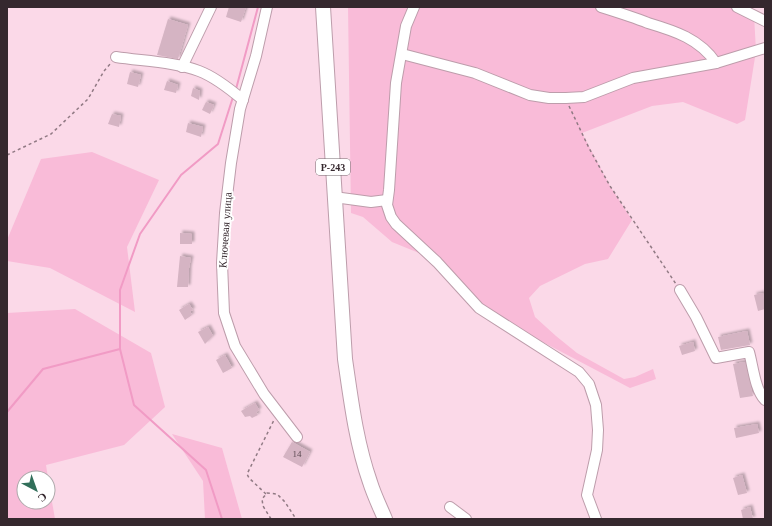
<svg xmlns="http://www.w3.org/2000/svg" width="772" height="526" font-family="'Times New Roman',serif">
  <defs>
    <filter id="shadow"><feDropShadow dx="2.5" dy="-2.5" stdDeviation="1" flood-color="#0004"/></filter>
  </defs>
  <rect width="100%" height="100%" fill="#fbd9e8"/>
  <!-- green -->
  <g fill="#f9bbd8">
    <path d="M348,7H737L754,15L756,51L745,120L737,124L683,102L652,106L582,133L610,186L632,220L608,259L585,264L540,286L529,298L535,317L556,336L577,353L624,379L635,377L653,369L656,379L630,388L537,339L493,313L419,253L392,242L363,217L351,213Z"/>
    <path d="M92,152L159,180L127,247L135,312L50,268L7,261V240L41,159Z"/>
    <path d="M75,309L151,353L165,407L124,445L46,465L48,478H24V502H48V479L55,519H7V313Z"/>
    <path d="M172,434L222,448L242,519H205L203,481Z"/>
  </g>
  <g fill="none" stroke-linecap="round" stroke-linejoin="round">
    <!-- stream -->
    <g stroke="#f19bc5" stroke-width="2">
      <path d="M236,89L258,7"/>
      <path d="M7,412L43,369L120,349"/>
      <path d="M222,519L206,470L134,405L120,349V290L140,234L181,175L218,144L233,97"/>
    </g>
  </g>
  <!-- building -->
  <g fill="#d5b4c3" filter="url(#shadow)">
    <path d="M229,7H246L241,22L226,17Z"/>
    <path d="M168,19L188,25L178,59L157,55Z"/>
    <path d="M130,72L141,75L138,87L127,84Z"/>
    <path d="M167,81L178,85L176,93L164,90Z"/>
    <path d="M193,88L200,91L199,100L191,96Z"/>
    <path d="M206,102L214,105L210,114L202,110Z"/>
    <path d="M112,114L121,116L119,127L108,124Z"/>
    <path d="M188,123L203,127L201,137L186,132Z"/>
    <path d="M180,233L192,234V244H180Z"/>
    <path d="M180,256L191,258L189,268L188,287H177Z"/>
    <path d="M763,293L765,309L758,311L754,295Z"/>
    <path d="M189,304L193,310L190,311L192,315L185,320L179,310Z"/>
    <path d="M208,327L213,336L205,344L198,332Z"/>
    <path d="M747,331L750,345L721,350L718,337Z"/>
    <path d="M693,342L695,351L682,355L679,346Z"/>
    <path d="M225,355L232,368L223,373L216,360Z"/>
    <path d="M745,362L753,396L740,398L733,364Z"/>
    <path d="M255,403L259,410L256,412L258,415L252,418L250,416L245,417L241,411Z"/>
    <path d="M757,424L759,433L736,438L734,428Z"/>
    <path d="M292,442L310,452L302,467L283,457Z"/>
    <path d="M742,475L747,493L738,495L733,478Z"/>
    <path d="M750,507L753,519H743L741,510Z"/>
  </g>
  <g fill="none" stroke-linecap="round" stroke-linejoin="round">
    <defs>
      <g id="minor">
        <path d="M267,7L256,56L240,109L231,163L225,213L222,263L224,313L235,346L264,394L297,437"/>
        <path d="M414,7L406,26L396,83L389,190L387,205L391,217L396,224L437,262L479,308L579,372L589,384L596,405L598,430L597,450L587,495L596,519"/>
        <path d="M601,7C617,12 633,17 648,23C675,31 700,39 716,63"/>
        <path d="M737,7L765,21"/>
        <path d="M402,54L475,73L530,95L549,98H566L584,97L633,78L716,63L765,48"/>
        <path d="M116,57C142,61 176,62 199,71C215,77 230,89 243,100"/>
        <path d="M182,67L211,7"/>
        <path d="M334,197L371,202L387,200"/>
        <path d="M680,290L696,317L716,358L749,352C753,366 755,390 765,400"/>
        <path d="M450,507L466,519"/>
      </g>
      <path id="highway" d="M323,7L345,359C351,400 356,442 370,482C374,495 380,507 385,519"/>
    </defs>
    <!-- minor casing -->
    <use href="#minor" stroke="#bd9dab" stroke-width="12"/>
    <!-- highway casing -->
    <use href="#highway" stroke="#bd9dab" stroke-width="16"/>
    <!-- path -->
    <g stroke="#917a84" stroke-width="1.5" stroke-dasharray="3 3" stroke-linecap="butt">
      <path d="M569,106L589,148L610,186L676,284"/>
      <path d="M7,155L51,134L88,99L104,71L110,64"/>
      <path d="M266,494L249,478L247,474L274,420"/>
      <path d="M271,519L263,506L262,499L267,493L277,494L285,502L296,519"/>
    </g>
    <!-- minor -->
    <use href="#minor" stroke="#fff" stroke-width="10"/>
    <!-- highway -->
    <use href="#highway" stroke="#fff" stroke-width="14"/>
  </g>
  <g text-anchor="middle" stroke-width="4" stroke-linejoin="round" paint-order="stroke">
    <!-- number labels -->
    <g font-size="9" fill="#5d4b53">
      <text x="297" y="457">14</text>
    </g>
    <!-- shield labels -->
    <rect fill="#fff" stroke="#72686d" stroke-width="1" x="316" y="159" width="34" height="16" rx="3"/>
    <g font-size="10" font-weight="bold" fill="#35282e">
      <text x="333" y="171">Р-243</text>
    </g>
    <!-- street labels -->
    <g font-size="11" fill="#35282e" stroke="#fff">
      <text transform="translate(225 230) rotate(-86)" y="4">Ключевая улица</text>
    </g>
  </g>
  <!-- border -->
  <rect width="772" height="526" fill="none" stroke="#35282e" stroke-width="16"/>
  <!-- north arrow -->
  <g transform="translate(36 490) rotate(139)"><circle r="19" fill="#ffffff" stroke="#aea9ab"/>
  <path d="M0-3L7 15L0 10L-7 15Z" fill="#316f5a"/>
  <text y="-6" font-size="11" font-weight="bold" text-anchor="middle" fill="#35282e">С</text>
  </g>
</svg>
